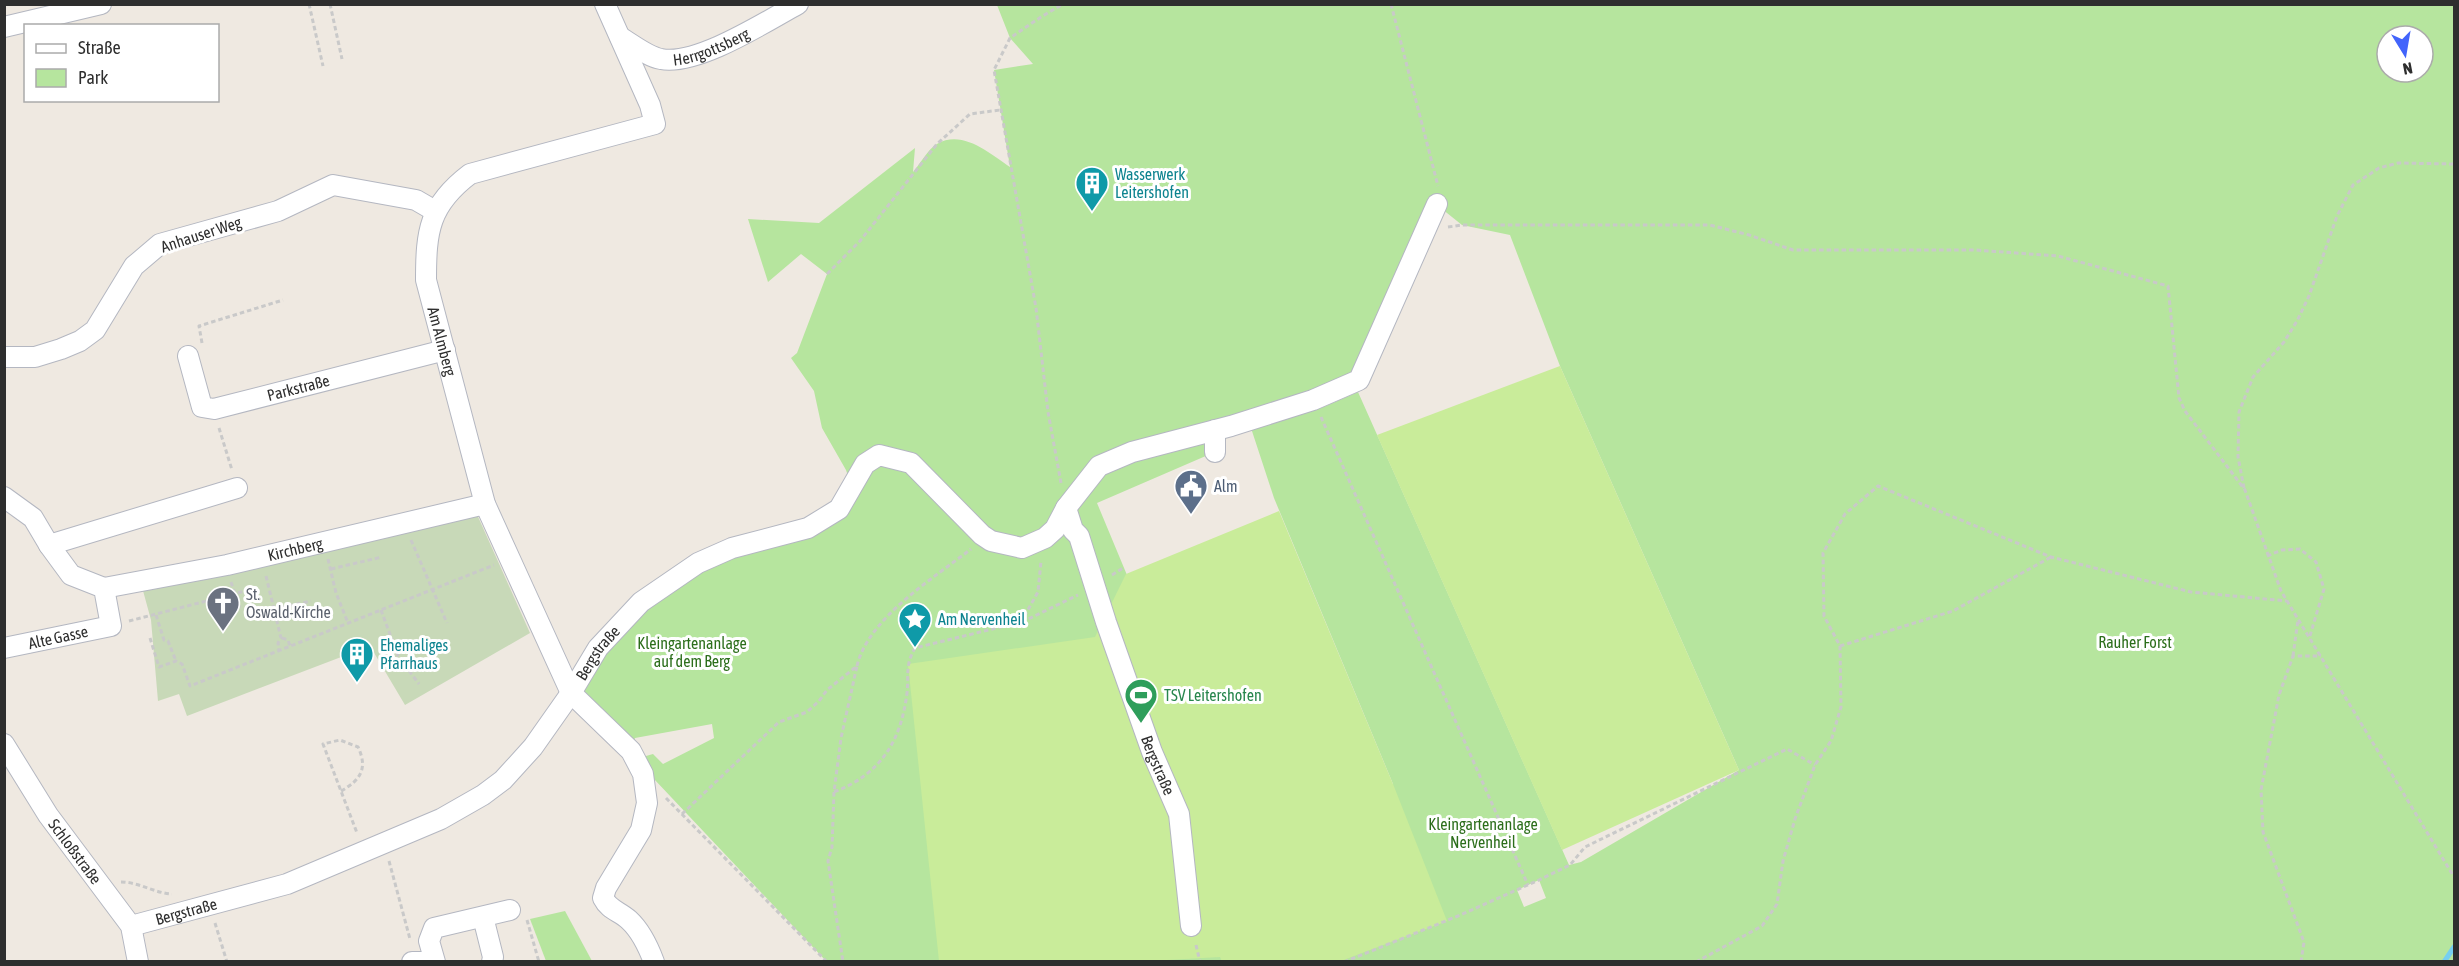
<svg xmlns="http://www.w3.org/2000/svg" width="2459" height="966" font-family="'Asap Condensed',sans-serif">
  <rect width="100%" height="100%" fill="#efe9e1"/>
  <!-- green -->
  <g fill="#b6e59e" fill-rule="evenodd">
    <path d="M997,5H2454V961H826L654,779L639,758L653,754L663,764L714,738L712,724L635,738L631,751L571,693L598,648L698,563L808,528L852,487L846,470L822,428L814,391L791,358L797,353L827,274L801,254L768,282L748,219L819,223L915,148L913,172C920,164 928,149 937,144C963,129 990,154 1010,167L994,70L1033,64L1010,38ZM2387,36H2423V72H2387ZM1437,205L1462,225L1510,235L1560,366L1739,770L1581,862L1569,865L1358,392L1321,408L1250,425L1274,498L1393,784L1241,849L1097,503L1215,452V430L1359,380ZM1539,880L1546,898L1524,907L1517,890Z"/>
    <path d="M565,911L592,961H546L530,919Z"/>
  </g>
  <!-- cemetery -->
  <path fill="#c8d9b8" d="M475,510L530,633L405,705L370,646L187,716L179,694L158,701L151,620L142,587Z"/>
  <!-- pitch -->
  <g fill="#c9ec9a">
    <path d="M1560,366L1739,770L1562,850L1377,435Z"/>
    <path d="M1279,511L1393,784L1447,921L1341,961L1222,962L1220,957L1132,962L939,961L908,664L1095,637L1126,574Z"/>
  </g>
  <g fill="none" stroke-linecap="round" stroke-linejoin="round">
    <!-- stream -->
    <path stroke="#75cff0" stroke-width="5" d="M2444,962L2454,947"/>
    <defs>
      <g id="minor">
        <path id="s1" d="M605,4L650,105L655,124L470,174C429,205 426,231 426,280L485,504L510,559L571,693L631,751L643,774L647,803L641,830L606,888L603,898C609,910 619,911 629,920C641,931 648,946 654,962"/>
        <path d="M4,27L101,4"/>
        <path id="s2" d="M620,37C632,44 648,57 661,59C697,66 765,22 798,4"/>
        <path id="s3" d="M188,356L202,407L214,409L445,350"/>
        <path d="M4,357H35L61,349L80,341L95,330L134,266L160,244L278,211L333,185L416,200L435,211"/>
        <path d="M1215,430V452"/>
        <path d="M4,497L33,518L49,545L71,575L104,588L111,626L4,648"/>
        <path id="s4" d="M1066,508L1073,530L1079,536L1106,622L1152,752L1179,814L1191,926"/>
        <path d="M49,545L237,488"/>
        <path id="s5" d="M104,588L227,565L485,504"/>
        <path id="s6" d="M4,744L48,815L131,926L138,962"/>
        <path d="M483,917L493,957L492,962"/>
        <path id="s7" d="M131,926L287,884L441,819L483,795L503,780L533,747L571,693L598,648L641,602L698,563L732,548L808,528L839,509L865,464L879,455L911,463L982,535L991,541L1022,548L1045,538L1055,529L1066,508L1099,466L1132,452L1231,426L1313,400L1359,380L1437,204"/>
        <path d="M412,962H427"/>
        <path d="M435,962L429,941L434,928L510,910"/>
      </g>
    </defs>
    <!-- minor casing -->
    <use href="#minor" stroke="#b4b7c1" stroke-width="22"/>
    <!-- path -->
    <g stroke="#c9c9c9" stroke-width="3" stroke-dasharray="4.5 3" stroke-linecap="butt">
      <path d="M309,4L323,66"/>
      <path d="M330,4L342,59"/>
      <path d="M1391,4L1438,186"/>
      <path d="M1448,227L1462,225H1710L1749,235L1793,250H1975L2058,256L2168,286L2179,398L2185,411L2245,490L2281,591L2454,877"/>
      <path d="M827,274L860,241L937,144L970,114L1000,110"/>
      <path d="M202,343L199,326L283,300"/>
      <path d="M1321,417L1528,885"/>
      <path d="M219,428L232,470"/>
      <path d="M1061,483L1048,412L1036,308L994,70L1010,38L1041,17L1063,4"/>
      <path d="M2244,488L2238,457L2239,412L2253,377L2284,342L2297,321L2309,296L2337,216L2353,185L2379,168L2398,163L2454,164"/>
      <path d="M411,540L447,623"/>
      <path d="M2267,556L2282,550L2300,549L2316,562L2324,589L2309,639"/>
      <path d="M328,559L336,593L348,623"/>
      <path d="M331,569L382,557"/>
      <path d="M1112,575L1123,568"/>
      <path d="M266,576L281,638L278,643L279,650"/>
      <path d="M231,582L240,609"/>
      <path d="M274,609L311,601"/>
      <path d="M381,610L398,656L419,684"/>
      <path d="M156,615L164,640L168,641L176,661"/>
      <path d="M129,621L249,590"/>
      <path d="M1022,622L1078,595"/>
      <path d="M150,638L159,667L176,661L182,664L190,686L494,565"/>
      <path d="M282,638L288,640L290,646"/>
      <path d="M1840,646L1953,611L2051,557"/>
      <path d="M2293,656L2298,620"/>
      <path d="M857,666C868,618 934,578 971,549"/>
      <path d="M341,791C361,780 368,768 358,747L340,740L323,744L357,833"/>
      <path d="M834,792L832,847L828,861L843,962"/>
      <path d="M666,798L827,962"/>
      <path d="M682,814L779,722L807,712L819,701L827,690L857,666L841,738L834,792C881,774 901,741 907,693C909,674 905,665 915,648L1021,622L1038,592L1041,561"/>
      <path d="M389,861L410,939"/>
      <path d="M121,882C139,882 154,893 172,894"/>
      <path d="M527,920L539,962"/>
      <path d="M215,923L227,962"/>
      <path d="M1196,945L1200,962"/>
      <path d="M1344,962L1458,916L1539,880L1570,865L1585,847L1787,749L1815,765"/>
      <path d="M1696,962L1762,926L1777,904L1783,861L1795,819L1815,765L1831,741L1841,707L1840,646L1824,616L1823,553L1845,514L1878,486L2051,557L2191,592L2287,601"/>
      <path d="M2301,962L2304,942L2263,832L2261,790L2279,695L2293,656H2321"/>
    </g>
    <!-- minor -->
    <use href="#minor" stroke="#fff" stroke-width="20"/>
  </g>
  <!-- icons -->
  <defs>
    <symbol id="building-pin" viewBox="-11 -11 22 30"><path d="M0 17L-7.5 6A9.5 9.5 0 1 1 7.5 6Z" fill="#0f9aa8" stroke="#fff"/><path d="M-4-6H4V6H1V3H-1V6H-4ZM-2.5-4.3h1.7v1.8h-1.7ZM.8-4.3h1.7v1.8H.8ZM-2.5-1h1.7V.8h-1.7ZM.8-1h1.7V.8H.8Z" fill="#fff"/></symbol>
    <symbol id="civic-pin" viewBox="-11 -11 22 30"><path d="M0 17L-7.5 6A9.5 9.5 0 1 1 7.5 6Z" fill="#5c6f8a" stroke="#fff"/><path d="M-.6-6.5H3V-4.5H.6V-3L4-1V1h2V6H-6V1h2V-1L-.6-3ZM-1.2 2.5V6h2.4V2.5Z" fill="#fff"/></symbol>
    <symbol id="church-pin" viewBox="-11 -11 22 30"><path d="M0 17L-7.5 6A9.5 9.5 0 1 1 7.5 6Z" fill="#6b7280" stroke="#fff"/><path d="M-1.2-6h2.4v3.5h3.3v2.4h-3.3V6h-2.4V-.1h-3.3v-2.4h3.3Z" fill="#fff"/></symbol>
    <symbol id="sight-pin" viewBox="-11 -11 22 30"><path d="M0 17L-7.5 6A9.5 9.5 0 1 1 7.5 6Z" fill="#0f9aa8" stroke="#fff"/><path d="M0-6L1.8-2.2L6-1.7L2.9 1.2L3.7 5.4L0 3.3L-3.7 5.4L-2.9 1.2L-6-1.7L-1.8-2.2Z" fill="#fff"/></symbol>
    <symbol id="stadium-pin" viewBox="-11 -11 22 30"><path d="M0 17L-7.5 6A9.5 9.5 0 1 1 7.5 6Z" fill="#2e9e5b" stroke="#fff"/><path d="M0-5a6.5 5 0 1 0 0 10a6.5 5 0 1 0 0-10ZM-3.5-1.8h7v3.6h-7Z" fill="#fff"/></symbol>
  </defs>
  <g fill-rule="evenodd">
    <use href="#building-pin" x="1073" y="164" width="38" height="52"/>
    <use href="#civic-pin" x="1172" y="467" width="38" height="52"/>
    <use href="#church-pin" x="204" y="584" width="38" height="52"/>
    <use href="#sight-pin" x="896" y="600" width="38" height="52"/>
    <use href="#building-pin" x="338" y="635" width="38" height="52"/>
    <use href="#stadium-pin" x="1122" y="676" width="38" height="52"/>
  </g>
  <g text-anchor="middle" stroke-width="6" stroke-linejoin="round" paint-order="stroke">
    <!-- street labels -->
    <g font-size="16" fill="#2e2e2e" stroke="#fff">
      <text dy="6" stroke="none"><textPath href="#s2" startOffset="99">Herrgottsberg</textPath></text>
      <text transform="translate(201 234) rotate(-18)" y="6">Anhauser Weg</text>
      <text dy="6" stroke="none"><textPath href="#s1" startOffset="506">Am Almberg</textPath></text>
      <text dy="6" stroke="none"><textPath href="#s3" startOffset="152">Parkstraße</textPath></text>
      <text dy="6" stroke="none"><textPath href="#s5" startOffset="195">Kirchberg</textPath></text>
      <text transform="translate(58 637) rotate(-12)" y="6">Alte Gasse</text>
      <text dy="6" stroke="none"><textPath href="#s7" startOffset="561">Bergstraße</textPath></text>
      <text dy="6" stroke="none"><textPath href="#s4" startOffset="274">Bergstraße</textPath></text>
      <text dy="6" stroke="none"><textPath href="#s6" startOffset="129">Schloßstraße</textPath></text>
      <text dy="6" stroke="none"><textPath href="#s7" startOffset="57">Bergstraße</textPath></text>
    </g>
    <!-- culture labels -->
    <g font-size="16" fill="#0d838f" stroke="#fff" text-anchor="start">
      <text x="1115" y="180">Wasserwerk<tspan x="1115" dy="18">Leitershofen</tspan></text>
      <text x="938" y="625">Am Nervenheil</text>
      <text x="380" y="651">Ehemaliges<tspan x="380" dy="18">Pfarrhaus</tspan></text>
    </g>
    <!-- service labels -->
    <g font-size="16" fill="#4e5e75" stroke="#fff" text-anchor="start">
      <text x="1214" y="492">Alm</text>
    </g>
    <!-- worship labels -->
    <g font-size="16" fill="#5b616d" stroke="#fff" text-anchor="start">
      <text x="246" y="600">St.<tspan x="246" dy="18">Oswald-Kirche</tspan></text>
    </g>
    <!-- park labels -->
    <g font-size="16" fill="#2c6e1b" stroke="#fff">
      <text x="2135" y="648">Rauher Forst</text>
      <text x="692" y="649">Kleingartenanlage<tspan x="692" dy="18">auf dem Berg</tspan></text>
      <text x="1483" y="830">Kleingartenanlage<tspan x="1483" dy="18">Nervenheil</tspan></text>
    </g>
    <!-- leisure labels -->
    <g font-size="16" fill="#27864d" stroke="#fff" text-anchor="start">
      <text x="1164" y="701">TSV Leitershofen</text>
    </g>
  </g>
  <!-- border -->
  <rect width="2459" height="966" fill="none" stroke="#2e2e2e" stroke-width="12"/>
  <!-- legend -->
  <rect x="24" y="24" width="195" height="78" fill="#ffffff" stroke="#ababab" stroke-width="1.5"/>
  <rect x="36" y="44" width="30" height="9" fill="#ffffff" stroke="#ababab" stroke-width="1.5"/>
  <text x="78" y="54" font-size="18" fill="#2e2e2e">Straße</text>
  <rect x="36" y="69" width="30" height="18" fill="#b6e59e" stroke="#ababab" stroke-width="1.5"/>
  <text x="78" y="84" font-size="18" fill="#2e2e2e">Park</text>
  <!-- north arrow -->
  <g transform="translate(2405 54) rotate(169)"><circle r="28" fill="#ffffff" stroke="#ababab" stroke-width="1.5"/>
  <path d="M0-4.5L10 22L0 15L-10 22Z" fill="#4264fb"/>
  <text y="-9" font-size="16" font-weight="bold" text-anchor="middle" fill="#2e2e2e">N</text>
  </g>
</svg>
